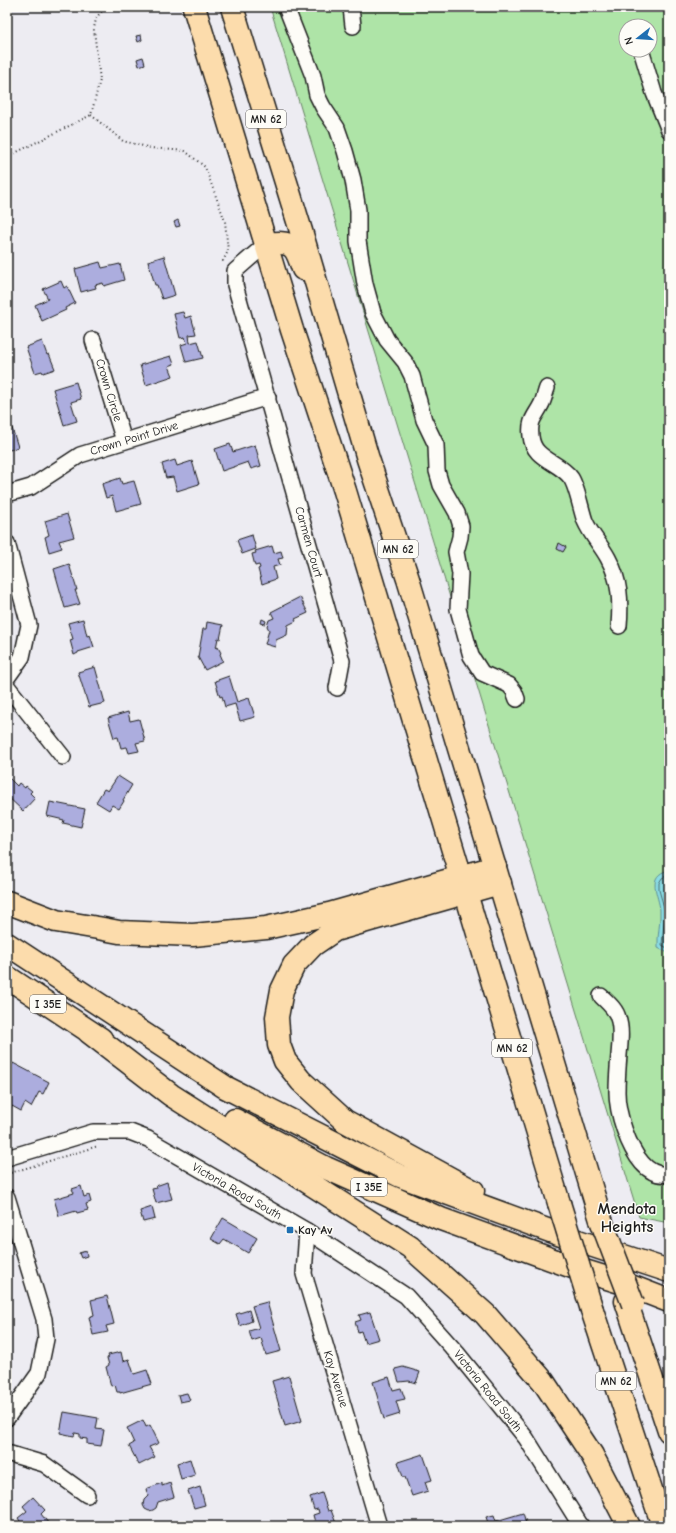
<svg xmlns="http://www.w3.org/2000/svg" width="676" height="1533" font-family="'Comic Neue',sans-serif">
  <rect width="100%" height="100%" fill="#edecf2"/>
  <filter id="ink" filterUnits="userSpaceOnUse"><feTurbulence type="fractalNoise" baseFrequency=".025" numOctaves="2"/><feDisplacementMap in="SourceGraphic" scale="8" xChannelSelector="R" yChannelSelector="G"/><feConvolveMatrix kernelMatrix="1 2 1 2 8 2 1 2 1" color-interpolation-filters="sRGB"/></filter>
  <g filter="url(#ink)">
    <!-- green -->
    <path fill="#aee4a7" stroke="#658062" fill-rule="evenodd" d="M270,7H669V1223L639,1217ZM626,26H650V50H626Z"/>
    <!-- water -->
    <path fill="#8bdce4" stroke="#5f8f94" d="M669,870V953H668L658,948C657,935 661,922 660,910C659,895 645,876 669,870Z"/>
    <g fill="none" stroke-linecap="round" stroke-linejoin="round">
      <!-- shore -->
      <path stroke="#48696c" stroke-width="1" d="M669,875L662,878L659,883V890L665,911L662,945L669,949"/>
    </g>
    <!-- building -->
    <g fill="#acadde" stroke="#1c1c1c">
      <path d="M141,35L142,40L138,42L136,36Z"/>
      <path d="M143,57L145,64L139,66L137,59Z"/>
      <path d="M178,220L180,226L176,227L174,222Z"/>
      <path d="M164,256L175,295L162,299L157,285H155L148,261Z"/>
      <path d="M100,262L102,268L120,264L124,280L104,286L103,283L95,285L96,288L81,292L75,269Z"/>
      <path d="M61,281L64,288L67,286L75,303L65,308L66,310L42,321L35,305L48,299L43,289Z"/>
      <path d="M183,312L185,318L191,316L196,334L189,335L190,343L198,341L203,358L186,362L181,345L187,343L185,337L180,338L174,314Z"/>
      <path d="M42,341L47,355L49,354L55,369L43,373L42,371L35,373L26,347Z"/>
      <path d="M171,356L174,364L169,366L173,376L146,385L140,365Z"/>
      <path d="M76,382L81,399L71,402L77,421L64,425L53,389Z"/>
      <path d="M12,428L18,447L7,451V430Z"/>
      <path d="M230,444L233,452L255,445L261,466L251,469L248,462L222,471L215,449Z"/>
      <path d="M175,460L177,466L192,461L199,484L177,491L173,477L166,478L162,464Z"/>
      <path d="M120,478L122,484L134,481L141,504L116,511L112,496L106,498L102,484Z"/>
      <path d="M67,514L74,537L59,541L62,548L49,552L45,537L49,535L45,521Z"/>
      <path d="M252,535L256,549L242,554L237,540Z"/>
      <path d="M559,543L566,547L563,552L557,549Z"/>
      <path d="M272,546L274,553L281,551L283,558L278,559L280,565L273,567L276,579L262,584L258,569L260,568L259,565L255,566L252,554L256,553L255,551Z"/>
      <path d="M69,564L77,590H75L80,604L65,608L54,569Z"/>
      <path d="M300,597L308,613L295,619L296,621L288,625L287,635L276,640L275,647L265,644L269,630L267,626L269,620L274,618L271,612Z"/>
      <path d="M83,619L87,636L90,635L94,647L78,652V653L74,655L70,640L73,639L68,623Z"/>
      <path d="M262,619L266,621L265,624L261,623Z"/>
      <path d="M207,622L223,625L220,639L218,638L216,648L218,647L221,653L220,654L223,661L205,670L198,657L203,629H206Z"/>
      <path d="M95,667L105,703L89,707L78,672Z"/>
      <path d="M229,676L237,702L249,698L255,717L240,721L235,704L225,707L222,696L220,697L215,681Z"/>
      <path d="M128,712L130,721L139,719L145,741L136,743L139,751L129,753L127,747L121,748L118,737L114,738L108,718Z"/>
      <path d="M7,776L17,786L19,783L25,788L26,786L32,791L30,793L35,798L23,811L7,796Z"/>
      <path d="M118,776L132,785L123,800L124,801L119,809L112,805L109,810L96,802L104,789L108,791Z"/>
      <path d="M50,802L85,809L81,827L63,823L64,820L47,816Z"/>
      <path d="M13,1063L49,1082L43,1094L39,1092L31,1107L25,1103L21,1111L12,1106L7,1116V1080L9,1076L7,1074Z"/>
      <path d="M167,1182L172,1199L156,1203L152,1189L157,1188L156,1186Z"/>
      <path d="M81,1186L84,1197L89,1195L91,1202L86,1204L88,1210L77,1213L76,1211L59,1216L54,1199L74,1193L72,1189Z"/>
      <path d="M152,1207L155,1219L143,1222L140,1211Z"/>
      <path d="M223,1218L257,1238L248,1253L224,1239L220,1244L211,1239Z"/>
      <path d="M86,1251L87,1256L81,1258L79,1253Z"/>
      <path d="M107,1296L114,1324L106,1326L108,1332L93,1335L89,1317L94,1315L91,1300Z"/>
      <path d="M267,1302L281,1351L266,1355L261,1338L252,1341L249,1331L259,1328L252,1306Z"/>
      <path d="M249,1310L252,1321L240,1326L236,1314Z"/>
      <path d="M370,1312L379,1339L365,1343L361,1331L358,1332L355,1322L361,1320L359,1315Z"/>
      <path d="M7,1325H9L7,1363Z"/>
      <path d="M121,1352L123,1361L129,1359L134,1374L147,1370L152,1384L120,1393V1392H117L115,1385L111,1386L106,1367L109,1365L107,1358L109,1357L108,1355Z"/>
      <path d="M403,1367L420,1372L416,1383L409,1381L399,1382L395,1369Z"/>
      <path d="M289,1376L302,1421L285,1426L272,1381Z"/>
      <path d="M389,1377L393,1390L401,1388L405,1399L396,1401L400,1414L384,1419L373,1382Z"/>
      <path d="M187,1393L190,1400L180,1402L178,1395Z"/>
      <path d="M64,1412L98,1418L96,1429L104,1430L101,1446L87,1444V1439L80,1438V1434L75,1433L74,1436L60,1433Z"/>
      <path d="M143,1420L146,1427L150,1425L159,1443L149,1447L155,1457L139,1465L129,1446L134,1443L127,1428Z"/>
      <path d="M423,1454L432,1480L425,1482L428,1491L412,1496L405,1477H403L398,1462Z"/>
      <path d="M190,1459L195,1475L181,1479L177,1463Z"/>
      <path d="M162,1483V1486L170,1483L174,1497L158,1502L156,1508L153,1510L149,1511L145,1509L143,1505L144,1500L148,1496L146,1489Z"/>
      <path d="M200,1487L205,1505L194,1508L188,1491Z"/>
      <path d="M322,1493L328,1511L331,1510L337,1526H316L313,1515L319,1513L318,1509L314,1510L310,1497Z"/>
      <path d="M33,1497L45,1510L41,1514L49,1524L47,1526H23L18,1518L27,1511L23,1506Z"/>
      <path d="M523,1513L527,1526H489L486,1517L494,1515L496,1521Z"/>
    </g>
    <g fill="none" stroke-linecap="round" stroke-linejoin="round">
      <defs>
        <g id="minor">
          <path d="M286,7L313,76L317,95L323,107L337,128L345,151L353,180L358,210V241L365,284L373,313L387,340L405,362L412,376L424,420L436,445L437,471L441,485L457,513L461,526L460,537L456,552L460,574L458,609L471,656L482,673L509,685L514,691L517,699"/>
          <path d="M351,7L353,26"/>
          <path d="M642,53L654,93L669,130"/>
          <path d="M266,244L235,271V285L342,661L337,688"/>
          <path d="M93,340L124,441"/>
          <path d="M547,388C545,393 544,400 541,405C535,417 529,420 531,436C533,460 559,461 571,478C577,487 581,510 585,521C591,535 601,545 608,558C620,580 621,601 619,626"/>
          <path d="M7,494L31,487L80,455L268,397"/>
          <path d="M7,543L29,625L22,657L7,678"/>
          <path d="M7,686L63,757"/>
          <path d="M601,996C607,1002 616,1009 618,1018C622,1029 620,1043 619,1055C618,1067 617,1079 617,1092C617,1113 628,1147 642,1163C649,1171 658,1176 669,1174"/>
          <path d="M7,1158L93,1132H130L148,1139L307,1231L406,1296L457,1353L526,1438L581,1526"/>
          <path d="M7,1197L44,1319L46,1339L39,1373L7,1418"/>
          <path d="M307,1231L304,1274L379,1526"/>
          <path d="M7,1453L44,1464L87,1495"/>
        </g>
        <g id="highway">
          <path d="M194,7L292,330L345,491L559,1203"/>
          <path d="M232,7L301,231L368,459L408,579L601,1220"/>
          <path d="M266,244C292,241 295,244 303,269"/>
          <path d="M7,902L56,921L98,928L119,932L193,935L266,928L329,914L495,867"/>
          <path d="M7,944L225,1087L400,1176L569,1238L669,1271"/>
          <path d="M7,977L101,1039"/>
          <path d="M89,1032L171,1095L410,1247L485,1314L543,1381L592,1455L629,1526"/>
          <path d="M235,1120L326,1168L441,1219L578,1269L620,1282L669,1301"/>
          <path d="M473,1191L345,1121L301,1081L285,1061L279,1045L277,1017L282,990L294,965L313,945L335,930L500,883"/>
          <path d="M626,1301L669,1431"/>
          <path d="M592,1310L663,1526"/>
        </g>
      </defs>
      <!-- minor casing -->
      <use href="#minor" stroke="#1c1c1c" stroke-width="18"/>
      <!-- highway casing -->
      <use href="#highway" stroke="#1c1c1c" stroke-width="25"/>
      <!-- path -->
      <g stroke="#1c1c1c" stroke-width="2" stroke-dasharray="1 3" stroke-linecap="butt">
        <path d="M91,115L123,141L151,148L185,151L205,167L225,221L228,251L223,261L225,263"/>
        <path d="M7,157L91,115L100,80L94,30C95,18 99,11 110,7"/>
        <path d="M7,1174L98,1146"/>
      </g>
      <!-- minor -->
      <use href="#minor" stroke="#fdfcf7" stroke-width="15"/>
      <!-- highway -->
      <use href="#highway" stroke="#fcdcac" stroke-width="22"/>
      <defs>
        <g id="highway-bridge">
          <path d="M559,1203L592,1310"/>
          <path d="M601,1220L633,1304"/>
        </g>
      </defs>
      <!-- highway-bridge casing -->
      <use href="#highway-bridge" stroke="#1c1c1c" stroke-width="25" stroke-linecap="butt"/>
      <!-- highway-bridge -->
      <use href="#highway-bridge" stroke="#fcdcac" stroke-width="22"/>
    </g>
  </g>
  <!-- markers -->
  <rect fill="#1f6fb2" stroke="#fdfcf7" stroke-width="1.5" x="286" y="1226" width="8" height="8" rx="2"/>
  <g text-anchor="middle" stroke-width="3" stroke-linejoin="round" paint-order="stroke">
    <!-- shield labels -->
    <g fill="#fdfcf7" stroke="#605f5e" stroke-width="1">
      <rect x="246" y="110" width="40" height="18" rx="3"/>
      <rect x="378" y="540" width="40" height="18" rx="3"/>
      <rect x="30" y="995" width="36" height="18" rx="3"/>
      <rect x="492" y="1039" width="40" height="18" rx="3"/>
      <rect x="351" y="1178" width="36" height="18" rx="3"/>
      <rect x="596" y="1372" width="40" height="18" rx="3"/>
    </g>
    <g font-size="11" font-weight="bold" fill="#1c1c1c">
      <text x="266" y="123">MN 62</text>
      <text x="398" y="553">MN 62</text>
      <text x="48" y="1008">I 35E</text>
      <text x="512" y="1052">MN 62</text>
      <text x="369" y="1191">I 35E</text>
      <text x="616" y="1385">MN 62</text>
    </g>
    <!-- street labels -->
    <g font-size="12" fill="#1c1c1c" stroke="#fdfcf7">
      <text transform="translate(109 390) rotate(73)" y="4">Crown Circle</text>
      <text transform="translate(134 438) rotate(-17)" y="4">Crown Point Drive</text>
      <text transform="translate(309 542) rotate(74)" y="4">Carmen Court</text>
      <text transform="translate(237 1191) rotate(30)" y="4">Victoria Road South</text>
      <text transform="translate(336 1379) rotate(73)" y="4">Kay Avenue</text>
      <text transform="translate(488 1391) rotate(51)" y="4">Victoria Road South</text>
    </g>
    <!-- poi labels -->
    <g font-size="12" font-weight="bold" fill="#1c1c1c" stroke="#fdfcf7" text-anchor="start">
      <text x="298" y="1234">Kay Av</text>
    </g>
    <!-- district labels -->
    <g font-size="16" font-weight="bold" fill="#1c1c1c" stroke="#fdfcf7">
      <text x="627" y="1214">Mendota<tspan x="627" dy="18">Heights</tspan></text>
    </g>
  </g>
  <!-- margin -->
  <rect width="676" height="1533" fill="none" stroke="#fdfcf7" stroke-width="24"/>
  <rect x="12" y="12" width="652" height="1509" fill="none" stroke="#1c1c1c" stroke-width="1.5" filter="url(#ink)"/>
  <!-- north arrow -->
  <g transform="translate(638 38) rotate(253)"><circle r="19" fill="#fdfcf7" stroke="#a3a29f"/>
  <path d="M0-3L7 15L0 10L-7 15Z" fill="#1f6fb2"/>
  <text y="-6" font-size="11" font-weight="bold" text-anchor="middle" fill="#1c1c1c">N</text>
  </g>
</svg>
